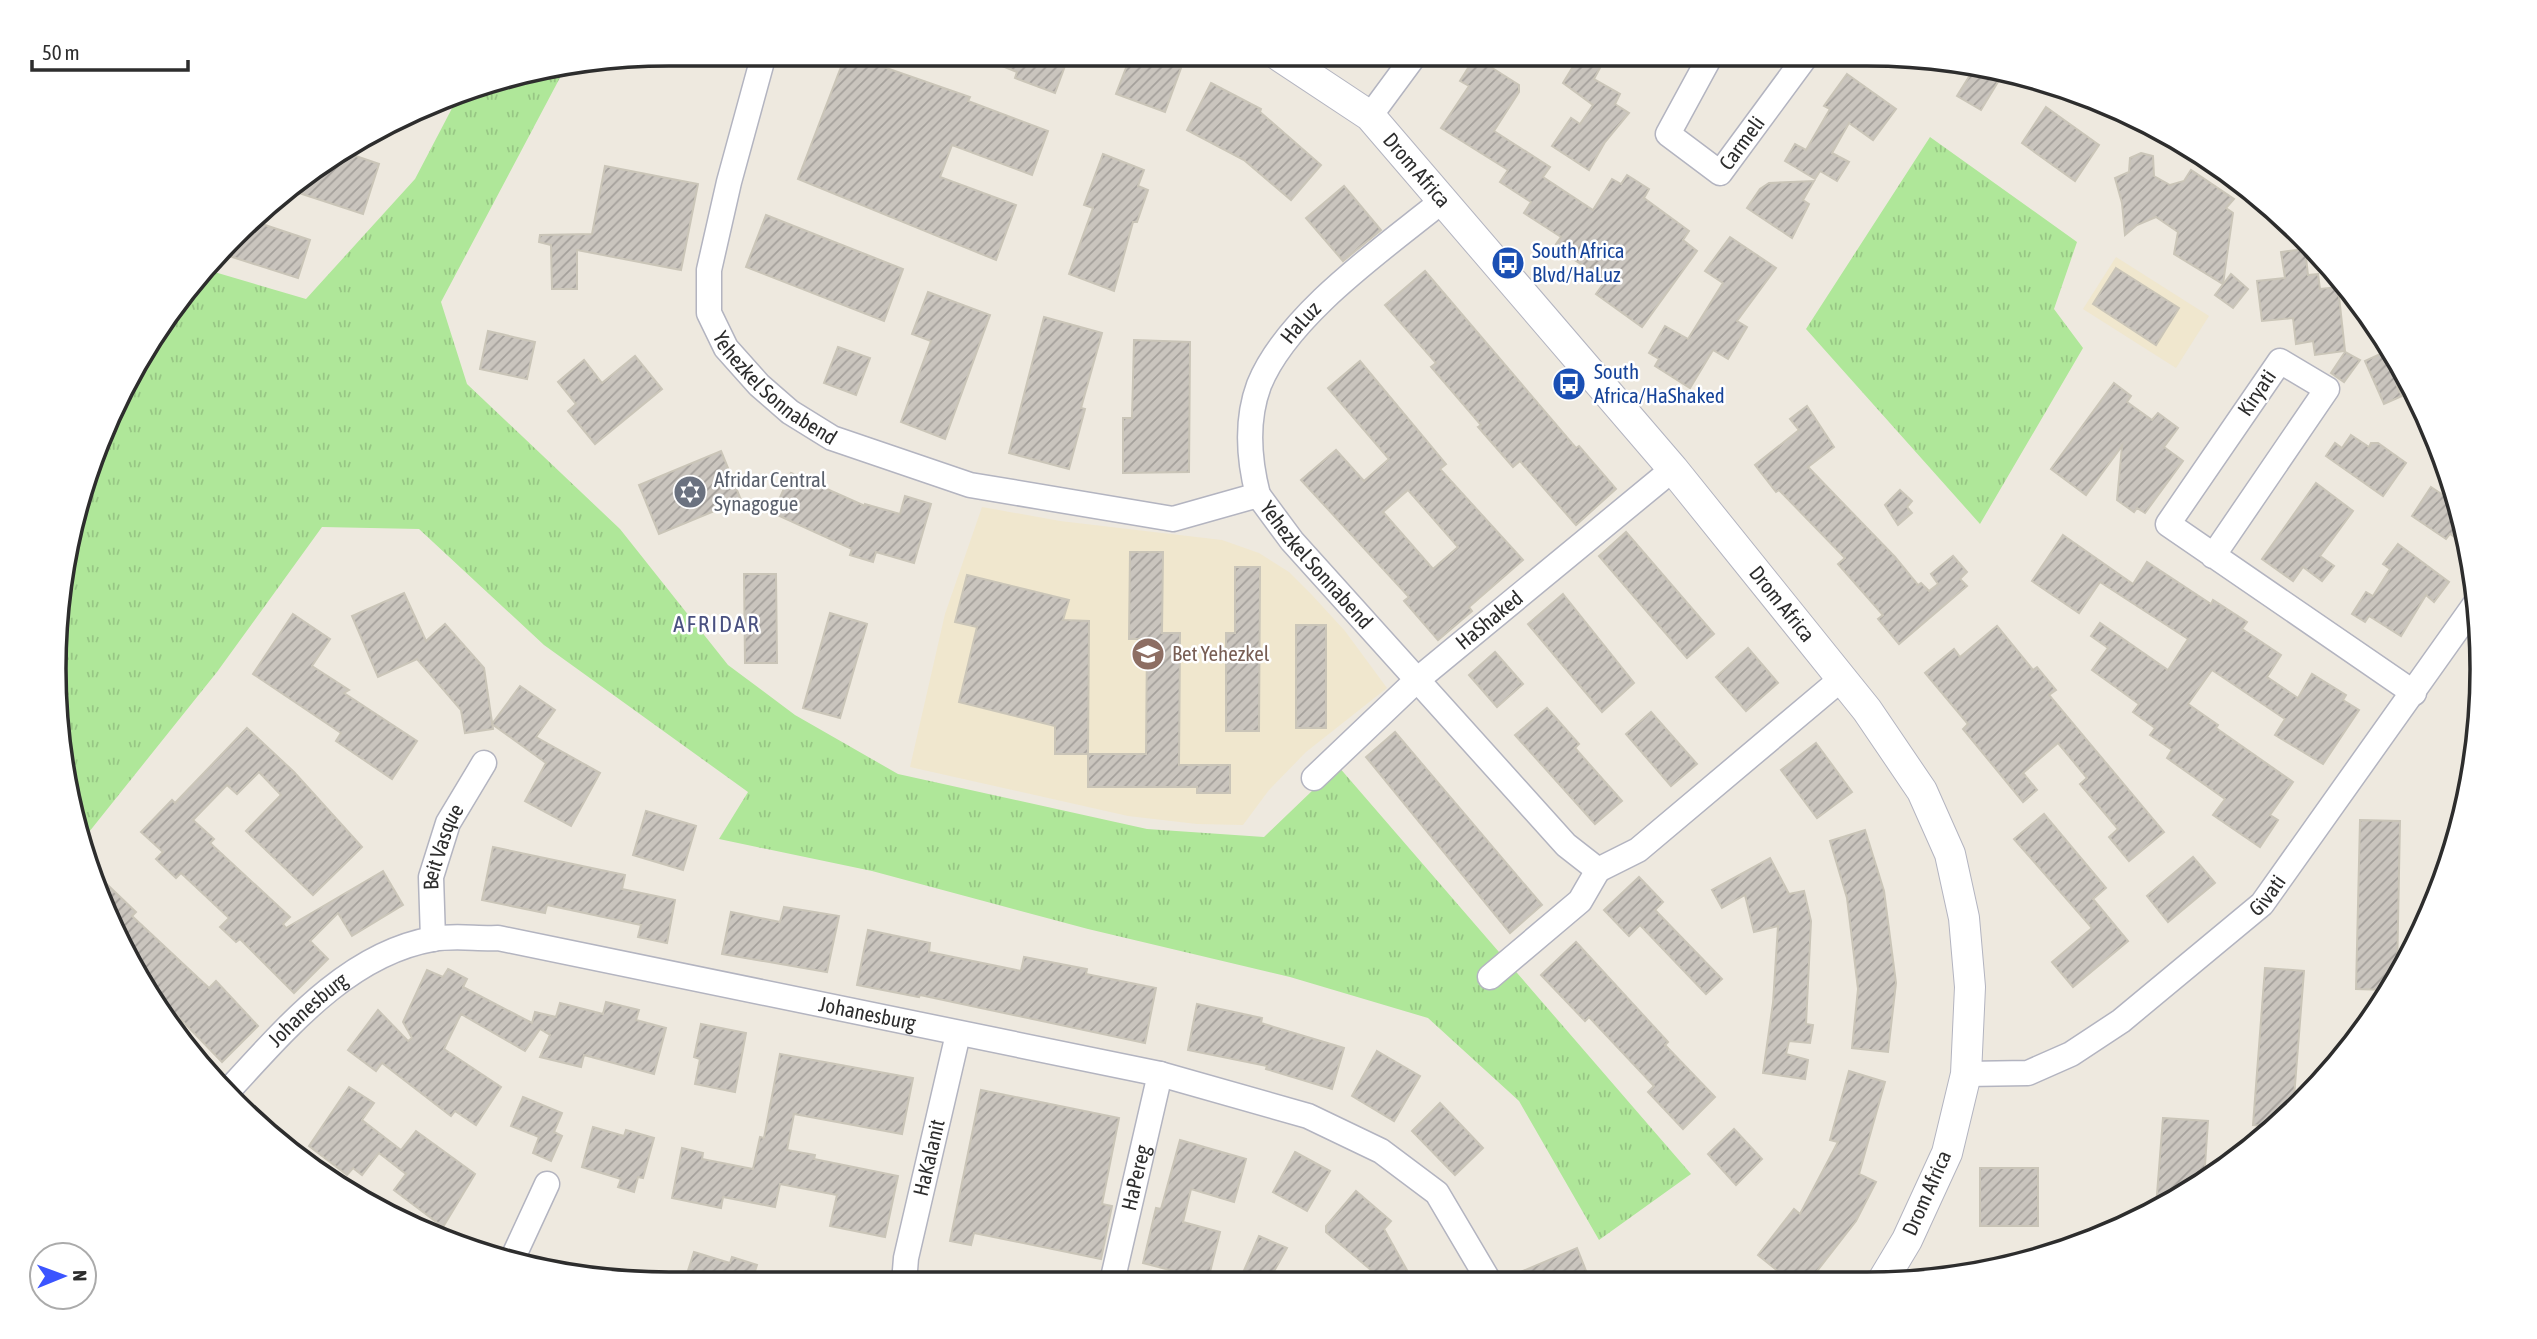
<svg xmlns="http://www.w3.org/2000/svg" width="2537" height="1339" font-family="'Asap Condensed',sans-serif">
  <defs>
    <pattern id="grass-tufts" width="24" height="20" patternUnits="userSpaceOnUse" patternTransform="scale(1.75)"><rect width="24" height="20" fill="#afe799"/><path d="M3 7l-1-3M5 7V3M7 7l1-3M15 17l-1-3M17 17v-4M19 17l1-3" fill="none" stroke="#97c684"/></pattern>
    <pattern id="building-hatch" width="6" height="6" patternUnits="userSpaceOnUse" patternTransform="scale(1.75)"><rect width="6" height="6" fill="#cac5be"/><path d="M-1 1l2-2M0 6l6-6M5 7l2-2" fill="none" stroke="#a4a09b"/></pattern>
  </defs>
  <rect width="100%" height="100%" fill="#eee9df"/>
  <!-- education -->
  <g fill="#f0e7ce">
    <path d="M2116,257L2209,316L2176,368L2083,309Z"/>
    <path d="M982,507L1060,521L1222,540L1259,553L1289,572L1312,595L1345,631L1387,688L1306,752L1269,790L1243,825L1197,824L1128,816L910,767L945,614Z"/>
  </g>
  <!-- grass -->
  <g fill="url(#grass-tufts)">
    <path d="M563,72L441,302L467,384L620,529L728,665L795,715L898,774L1147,829L1264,837L1338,766L1691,1174L1599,1240L1519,1101L1428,1018L1290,977L1088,929L872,871L719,839L748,792L544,645L419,529L322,527L217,672L85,837L56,710L75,511L158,328L211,271L306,299L415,179L460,93L471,87Z"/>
    <path d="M1930,137L2077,242L2054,309L2083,348L1980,524L1806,329Z"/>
  </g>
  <!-- building -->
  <g fill="url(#building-hatch)" stroke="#cac5b8" stroke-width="2" fill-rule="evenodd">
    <path d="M846,54L970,97L968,101L1048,131L1032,175L952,145L940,177L1016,205L996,260L798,179Z"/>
    <path d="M975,55H1069L1055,93L1015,78L1017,72Z"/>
    <path d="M1131,55H1145L1181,68L1165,112L1116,94Z"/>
    <path d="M1580,55H1589L1602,64L1594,79L1620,94L1615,104L1629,113L1605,142L1589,170L1552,146L1571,118L1580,124L1593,105L1563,83Z"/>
    <path d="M1475,57L1519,85V92L1494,131L1550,167L1543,177L1593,210L1612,179L1621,184L1627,175L1649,189L1644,198L1689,231L1683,240L1697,251L1642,327L1596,294L1606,280L1554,247L1561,237L1524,213L1531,202L1500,182L1508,170L1441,128L1469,86L1460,81Z"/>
    <path d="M1975,67L2004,72L1981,110L1957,96Z"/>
    <path d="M1847,74L1896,109L1873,140L1849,123L1832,153L1849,162L1837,181L1820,171L1815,179L1785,161L1795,144L1806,150L1830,109L1824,106Z"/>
    <path d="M1211,83L1261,109L1260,112L1321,165L1291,200L1244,160L1187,130Z"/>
    <path d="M2046,107L2099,145L2075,181L2022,143Z"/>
    <path d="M347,153L379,164L363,214L287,189L295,182Z"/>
    <path d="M2141,153L2153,156L2154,176L2170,185L2184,181L2191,170L2234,199L2226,208L2233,213L2223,284L2174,254L2178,232L2156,217L2137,225L2125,235L2122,203L2115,178L2129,172L2130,158Z"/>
    <path d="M1103,154L1144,170L1138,186L1148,190L1137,222H1133L1114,291L1069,274L1093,208L1084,205Z"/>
    <path d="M605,166L698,184L681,270L577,250V289H552L551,245L539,242L540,235L592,234Z"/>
    <path d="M1814,181L1803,200L1809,204L1792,238L1747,208L1760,189L1769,183Z"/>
    <path d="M1344,186L1381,230L1343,261L1306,218Z"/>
    <path d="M766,215L903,269L884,321L746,267Z"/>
    <path d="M256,222L310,240L298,278L226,255Z"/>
    <path d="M1730,237L1776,268L1737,321L1747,327L1728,359L1713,350L1690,388L1655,366L1659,359L1649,353L1665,326L1688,339L1723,283L1705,271Z"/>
    <path d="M2305,249L2308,275L2318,274L2320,289L2338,287L2345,351L2315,355L2313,341L2296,344L2293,318L2262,321L2257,281L2285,278L2281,252Z"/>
    <path d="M2116,268L2179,308L2156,345L2093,304Z"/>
    <path d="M1425,271L1576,448L1579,446L1616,489L1576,525L1520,461L1513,467L1478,427L1481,425L1431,367L1436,363L1385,305Z"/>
    <path d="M2231,274L2248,289L2233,308L2215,295Z"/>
    <path d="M928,292L990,315L945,439L901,422L931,341L912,334Z"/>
    <path d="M1044,317L1102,333L1081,408L1085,409L1069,469L1009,453Z"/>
    <path d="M488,331L535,342L527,379L480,369Z"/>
    <path d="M1134,340L1190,342L1189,472L1123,473V418H1132Z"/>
    <path d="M838,347L870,358L856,395L824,383Z"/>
    <path d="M2391,349L2409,381L2397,386L2402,396L2384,404L2365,361Z"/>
    <path d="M2345,352L2360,360L2344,382L2331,373Z"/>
    <path d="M635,356L662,389L595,444L568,411L576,404L558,382L584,360L602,383Z"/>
    <path d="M1360,361L1446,464L1440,469L1523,560L1469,607L1472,611L1438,640L1404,601L1409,597L1301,480L1336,450L1364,481L1389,459L1328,388ZM1408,490L1458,547L1433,569L1383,512Z"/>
    <path d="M2114,383L2131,396L2127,402L2152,420L2158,413L2178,428L2164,447L2183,461L2145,513L2137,508L2134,512L2117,500L2122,446L2086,495L2051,469Z"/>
    <path d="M1807,406L1834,447L1808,467L1895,557L1918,585L1921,583L1929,591L1938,584L1931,574L1953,556L1967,572L1960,579L1967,586L1899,644L1878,619L1883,615L1838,564L1845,558L1779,490L1776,492L1755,465L1799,430L1790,419Z"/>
    <path d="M2351,435L2369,447L2371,443H2378L2406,463L2383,496L2326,456L2335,443L2342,448Z"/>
    <path d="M721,451L741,500L659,534L639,485Z"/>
    <path d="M791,473L865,506V504L900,514L905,496L931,504L914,563L876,552L873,562L850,555L852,549L773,513Z"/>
    <path d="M2316,483L2353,511L2320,556L2334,566L2322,581L2303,567L2293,581L2262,559Z"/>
    <path d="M2431,487L2458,505L2467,545L2450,534L2446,539L2412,516Z"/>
    <path d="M1900,490L1912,501L1907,507L1912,513L1898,525L1885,505Z"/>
    <path d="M1626,532L1714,634L1687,658L1599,556Z"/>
    <path d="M2063,535L2133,584L2147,562L2211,604L2213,600L2247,622L2242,629L2281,655L2267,677L2298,698L2312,674L2346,695L2343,700L2359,710L2323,764L2275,735L2285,719L2212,670L2188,704L2218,725L2216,728L2293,782L2270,815L2278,820L2260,847L2213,815L2225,799L2167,758L2172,750L2150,735L2155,728L2133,712L2139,704L2092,670L2108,648L2091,636L2100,623L2168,670L2188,639L2100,582L2079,613L2032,581Z"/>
    <path d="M2398,544L2449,582L2434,602L2426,595L2401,636L2369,616L2365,622L2352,614L2366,592L2373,596L2390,569L2383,564Z"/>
    <path d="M1130,552H1163L1162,633H1180L1179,765H1230V793H1197V787H1088V754H1146L1147,639H1129Z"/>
    <path d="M1235,567H1260L1259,731H1226V633H1235Z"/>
    <path d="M744,574H776L777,663H745Z"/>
    <path d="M967,575L1069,600L1063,620L1089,621L1088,754H1055V726L959,702L977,627L955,622Z"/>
    <path d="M404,593L426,641L445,624L484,668L493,729L465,733L461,710L417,659L378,677L352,616Z"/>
    <path d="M1563,594L1634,683L1602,712L1528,624Z"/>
    <path d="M830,613L867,624L840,718L803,708Z"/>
    <path d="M293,614L330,639L312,666L349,690L344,693L417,741L392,779L336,741L341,733L253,674Z"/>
    <rect x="1296" y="625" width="30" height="103"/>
    <path d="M1997,626L2033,670L2037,667L2056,690L2049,695L2164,832L2129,861L2109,837L2118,829L2080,784L2087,778L2058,743L2023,773L2037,790L2023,802L1963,729L1968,724L1925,673L1954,649L1960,657Z"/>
    <path d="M1748,648L1778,683L1746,711L1716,677Z"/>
    <path d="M1495,652L1523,684L1497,707L1469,675Z"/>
    <path d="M520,686L555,710L536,737L600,773L571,826L525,801L546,763L492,724Z"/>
    <path d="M1547,708L1579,744L1575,748L1622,801L1595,824L1515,735Z"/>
    <path d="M1651,712L1697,764L1671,786L1626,734Z"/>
    <path d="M247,728L294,772L362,847L313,895L246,831L281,795L259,772L237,794L227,785L193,820L214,839L210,843L290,917L283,924L286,928L383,871L403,905L352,936L338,913L310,941L328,959L294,993L240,939L236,942L220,927L229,918L181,873L176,878L156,859L163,852L141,832L172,800L175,803Z"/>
    <path d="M1395,732L1542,905L1510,933L1366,757Z"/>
    <path d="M1816,743L1852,792L1817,818L1781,770Z"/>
    <path d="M646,811L696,826L683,870L633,855Z"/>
    <path d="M2044,814L2106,888L2093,899L2128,941L2073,987L2052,962L2092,928L2014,839Z"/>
    <path d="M2360,820L2400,821L2397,975L2387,990L2356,989Z"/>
    <path d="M1865,830L1884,891L1896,983L1888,1052L1852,1048L1858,989L1847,898L1830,841Z"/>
    <path d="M493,847L625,875L622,889L675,900L667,943L638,937L641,925L547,905L545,913L482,900Z"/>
    <path d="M2193,857L2215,883L2168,922L2147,896Z"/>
    <path d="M1770,858L1789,894L1804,891L1811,921L1806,1024L1813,1025L1810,1043L1789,1041L1786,1054L1808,1060L1805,1079L1763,1073L1773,1003L1778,926L1754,932L1745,895L1722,908L1712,890Z"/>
    <path d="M93,871L136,912L132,916L209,988L216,981L258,1026L222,1062L164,1002L163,1004L101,905Z"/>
    <path d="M1639,877L1663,902L1655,910L1722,979L1706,994L1640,925L1629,936L1604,910Z"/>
    <path d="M784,907L839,916L827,972L722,954L731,912L780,922Z"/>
    <path d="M868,930L930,943L929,952L1021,971L1024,957L1087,969L1086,974L1156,988L1145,1043L920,995L919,997L857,985Z"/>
    <path d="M1576,942L1668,1042L1665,1045L1715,1097L1683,1129L1648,1092L1654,1086L1589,1017L1585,1021L1541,975Z"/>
    <path d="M2265,968L2304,971L2293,1110L2274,1127L2253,1125Z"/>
    <path d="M448,969L467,979L463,987L532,1023L535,1012L556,1017L560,1003L603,1014L606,1002L639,1010L636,1020L666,1028L654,1074L584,1055L581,1067L540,1057L550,1035L540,1029L525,1051L461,1014L444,1049L501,1087L476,1125L455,1111L451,1116L382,1063L376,1071L348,1050L378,1010L408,1041L412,1038L403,1022L427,970L443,977Z"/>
    <path d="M1197,1004L1262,1018L1261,1023L1344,1048L1332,1089L1266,1069L1267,1066L1188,1050Z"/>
    <path d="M701,1024L746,1033L735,1092L695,1084L700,1059L694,1057Z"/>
    <path d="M1377,1051L1420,1076L1394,1121L1352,1096Z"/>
    <path d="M780,1054L913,1078L902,1134L794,1114L787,1150L815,1155L814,1159L898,1176L885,1237L830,1226L837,1195L780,1184L775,1207L723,1197L721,1208L672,1198L682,1148L703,1153L702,1159L753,1169L760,1137L764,1138Z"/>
    <path d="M1849,1071L1885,1082L1859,1174L1876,1182L1856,1221L1810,1280H1789L1758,1255L1794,1209L1800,1214L1838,1142L1830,1140Z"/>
    <path d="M349,1087L374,1103L362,1120L401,1150L416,1131L475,1174L443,1227L394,1190L406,1174L379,1153L362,1175L353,1168L347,1175L309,1146Z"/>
    <path d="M981,1090L1119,1118L1102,1204L1112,1206L1101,1259L974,1233L971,1245L950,1241Z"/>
    <path d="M523,1097L562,1113L554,1132L562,1136L551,1161L533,1153L539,1137L511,1126Z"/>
    <path d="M1440,1103L1483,1148L1455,1175L1412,1131Z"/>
    <path d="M2163,1118L2208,1121L2204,1180L2156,1207Z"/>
    <path d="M593,1127L624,1136L626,1130L654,1138L643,1178L638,1177L634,1192L618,1187L621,1179L582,1167Z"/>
    <path d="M1734,1129L1762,1159L1736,1185L1708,1154Z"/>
    <path d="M1180,1140L1246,1159L1234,1202L1191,1189L1183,1222L1220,1232L1208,1280L1143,1263L1156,1208L1161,1209Z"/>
    <path d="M1295,1152L1330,1171L1307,1211L1273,1192Z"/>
    <rect x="1980" y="1168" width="58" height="58"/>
    <path d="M1356,1191L1391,1221L1384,1229L1413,1281H1384L1326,1232V1226Z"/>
    <path d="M1259,1236L1287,1248L1268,1282H1239Z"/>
    <path d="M1577,1248L1590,1281H1504V1279Z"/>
    <path d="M694,1252L730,1263L732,1257L757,1265L751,1283H684Z"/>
  </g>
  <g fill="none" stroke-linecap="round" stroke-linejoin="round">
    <defs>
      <g id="minor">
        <path id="s1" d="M764,54L729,182L709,270V313L726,348L759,385L790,412L832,438L970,485L1173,519L1258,495L1292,541L1566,845L1598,870L1638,850L1840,680"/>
        <path id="s2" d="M1711,55L1668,134L1720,173L1807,55"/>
        <path d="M1370,116L1415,55"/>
        <path id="s3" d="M1258,495C1249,460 1246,420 1259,385C1287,315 1384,248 1442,201"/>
        <path d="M2213,556L2327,389L2280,361L2168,524L2414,693"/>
        <path id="s4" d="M1314,778L1417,680L1673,469"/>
        <path id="s5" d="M433,939L431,877L448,823L484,763"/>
        <path d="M1490,977L1580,901L1598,870"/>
        <path id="s6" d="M1966,1074L2028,1073L2071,1054L2121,1021L2262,904L2478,600"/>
        <path id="s7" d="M226,1093C283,1032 346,954 433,939C454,935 477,939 498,938L1160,1074L1308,1116L1381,1151L1437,1193L1489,1281"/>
        <path d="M510,1264L547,1184"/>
        <path id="s8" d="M1112,1282L1160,1074"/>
        <path id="s9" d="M904,1283L906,1258L958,1034"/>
      </g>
      <g id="tertiary">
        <path id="s10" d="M1278,55L1370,116L1673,469L1867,710L1922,791L1950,854L1964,918L1970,987L1966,1074L1947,1153L1907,1240L1883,1280"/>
      </g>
    </defs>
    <!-- minor casing -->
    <use href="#minor" stroke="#b3b4c0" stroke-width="27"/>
    <!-- tertiary casing -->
    <use href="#tertiary" stroke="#b3b4c0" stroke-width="32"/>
    <!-- minor -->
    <use href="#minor" stroke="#fff" stroke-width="24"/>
    <!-- tertiary -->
    <use href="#tertiary" stroke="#fff" stroke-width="30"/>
  </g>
  <!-- icons -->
  <defs>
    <symbol id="bus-disc" viewBox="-11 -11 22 22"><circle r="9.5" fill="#1a4fb4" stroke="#fff"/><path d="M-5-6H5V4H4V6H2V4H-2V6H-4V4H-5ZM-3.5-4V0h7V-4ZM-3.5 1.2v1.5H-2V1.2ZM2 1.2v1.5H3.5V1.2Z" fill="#fff"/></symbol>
    <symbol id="synagogue-disc" viewBox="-11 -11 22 22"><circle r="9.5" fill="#6b7280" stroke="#fff"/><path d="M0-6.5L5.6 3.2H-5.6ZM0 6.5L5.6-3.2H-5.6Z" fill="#fff"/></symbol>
    <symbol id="school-disc" viewBox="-11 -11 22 22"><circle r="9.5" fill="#8d6e63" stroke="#fff"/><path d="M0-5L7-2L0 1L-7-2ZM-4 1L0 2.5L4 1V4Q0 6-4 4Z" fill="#fff"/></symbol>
  </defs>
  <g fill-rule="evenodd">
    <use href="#bus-disc" x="1489" y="244" width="38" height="38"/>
    <use href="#bus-disc" x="1550" y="365" width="38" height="38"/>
    <use href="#synagogue-disc" x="671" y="473" width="38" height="38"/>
    <use href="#school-disc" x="1129" y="635" width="38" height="38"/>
  </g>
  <g text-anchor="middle" stroke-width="5" stroke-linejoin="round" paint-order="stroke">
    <!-- street labels -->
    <g font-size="21" fill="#2d2d2d" stroke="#fff">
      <text dy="7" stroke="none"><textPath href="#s2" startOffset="192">Carmeli</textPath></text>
      <text dy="7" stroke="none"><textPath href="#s10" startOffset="182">Drom Africa</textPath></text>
      <text dy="7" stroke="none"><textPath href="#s3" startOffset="187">HaLuz</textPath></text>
      <text dy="7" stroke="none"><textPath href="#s1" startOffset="368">Yehezkel Sonnabend</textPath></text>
      <text transform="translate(2257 393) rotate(-56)" y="7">Kiryati</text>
      <text dy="7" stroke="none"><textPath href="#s1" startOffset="976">Yehezkel Sonnabend</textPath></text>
      <text dy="7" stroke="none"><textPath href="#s10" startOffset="749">Drom Africa</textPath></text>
      <text dy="7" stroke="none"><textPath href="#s4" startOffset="236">HaShaked</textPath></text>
      <text dy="7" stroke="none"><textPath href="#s5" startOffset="94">Beit Vasque</textPath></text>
      <text dy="7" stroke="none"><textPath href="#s6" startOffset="362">Givati</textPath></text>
      <text dy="7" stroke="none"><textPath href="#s7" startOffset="117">Johanesburg</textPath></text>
      <text dy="7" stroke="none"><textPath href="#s7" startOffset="705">Johanesburg</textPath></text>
      <text dy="7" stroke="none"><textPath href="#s9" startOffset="128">HaKalanit</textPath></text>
      <text dy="7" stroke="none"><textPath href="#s8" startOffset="107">HaPereg</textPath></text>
      <text transform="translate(1927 1193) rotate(-66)" y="7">Drom Africa</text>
    </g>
    <!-- transit labels -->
    <g font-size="21" fill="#164399" stroke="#fff" text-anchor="start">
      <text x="1532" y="258">South Africa<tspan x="1532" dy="24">Blvd/HaLuz</tspan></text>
      <text x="1594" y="379">South<tspan x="1594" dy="24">Africa/HaShaked</tspan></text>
    </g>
    <!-- worship labels -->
    <g font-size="21" fill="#5b616d" stroke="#fff" text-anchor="start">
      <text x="714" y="487">Afridar Central<tspan x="714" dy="24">Synagogue</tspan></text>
    </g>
    <!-- education labels -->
    <g font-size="21" fill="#785e54" stroke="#fff" text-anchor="start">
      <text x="1172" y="661">Bet Yehezkel</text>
    </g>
    <!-- neighbourhood labels -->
    <g font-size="23" letter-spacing="2" fill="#4a5180" stroke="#fff">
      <text x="717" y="632">AFRIDAR</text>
    </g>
  </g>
  <!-- crop -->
  <path d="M0 0H2537V1339H0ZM669 66H1867A603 603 0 0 1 2470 669V669A603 603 0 0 1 1867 1272H669A603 603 0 0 1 66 669V669A603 603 0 0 1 669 66Z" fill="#fff" fill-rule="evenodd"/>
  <path fill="none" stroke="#2d2d2d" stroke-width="3.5" d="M669 66H1867A603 603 0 0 1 2470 669V669A603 603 0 0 1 1867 1272H669A603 603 0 0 1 66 669V669A603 603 0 0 1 669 66Z"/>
  <!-- north arrow -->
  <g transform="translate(63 1276) rotate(89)"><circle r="33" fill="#ffffff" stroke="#ababab" stroke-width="2"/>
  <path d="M0-5L12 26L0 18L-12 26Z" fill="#3b54ff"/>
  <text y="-10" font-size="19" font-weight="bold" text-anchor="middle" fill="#2d2d2d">N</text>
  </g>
  <!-- scale -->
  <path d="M32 60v10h156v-10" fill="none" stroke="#2d2d2d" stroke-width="3.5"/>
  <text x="42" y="60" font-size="21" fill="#2d2d2d" stroke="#ffffff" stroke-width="5" paint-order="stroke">50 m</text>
</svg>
